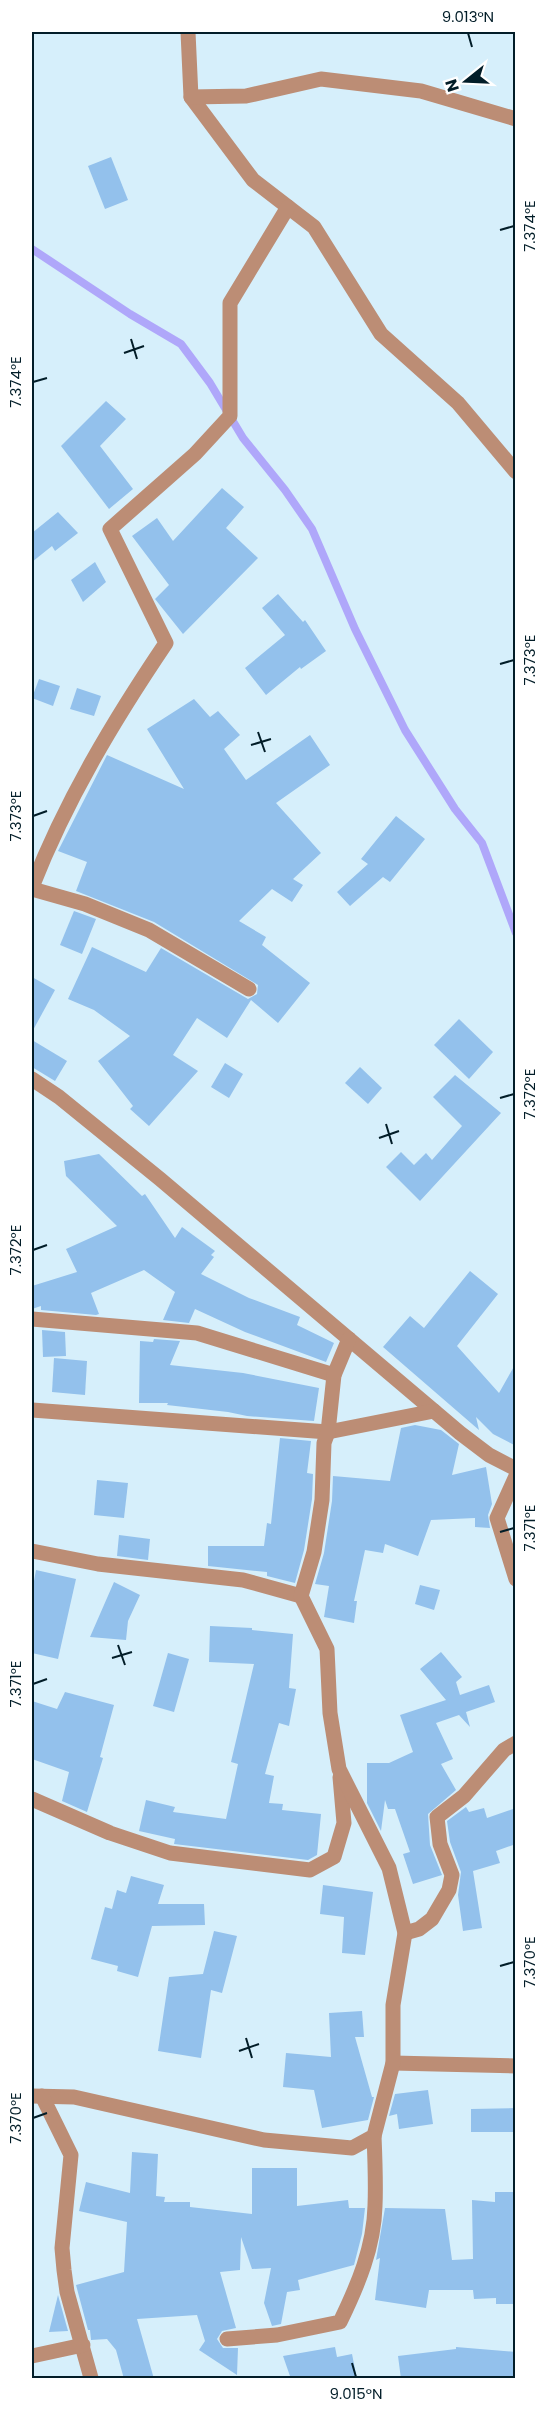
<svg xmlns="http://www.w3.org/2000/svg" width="547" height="2410" font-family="Poppins,sans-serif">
  <rect width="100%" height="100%" fill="#d6effb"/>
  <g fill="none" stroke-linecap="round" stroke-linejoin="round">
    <!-- stream -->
    <path stroke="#afa7fa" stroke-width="8" d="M32,249L130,314L181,344L210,383L243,438L285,490L312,529L355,629L405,730L455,809L482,843L516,933"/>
  </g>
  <!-- building -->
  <g fill="#93c1ec">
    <path d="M111,157L128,200L105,209L88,166Z"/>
    <path d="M106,401L126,419L100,446L133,489L109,509L61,446Z"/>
    <path d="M222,488L244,507L226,528L258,558L183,634L155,599L169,585L132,536L157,518L173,541Z"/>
    <path d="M58,512L78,533L55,551L52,546L32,562V533Z"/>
    <path d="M95,562L106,582L83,602L71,580Z"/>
    <path d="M278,594L303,622L305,620L326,651L301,669L300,667L266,695L245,668L285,635L262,608Z"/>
    <path d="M39,679L60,686L53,706L32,698Z"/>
    <path d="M77,688L101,696L94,716L70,709Z"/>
    <path d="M194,699L210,717L218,711L240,735L224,749L246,780L310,735L330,765L276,803L321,853L293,879L303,885L292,902L272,889L239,921L266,937L262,945L310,983L278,1023L251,1000L227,1038L197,1018L173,1055L198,1071L149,1126L130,1109L133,1106L98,1061L130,1036L94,1010L68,999L92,947L146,972L161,948L248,999L257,994L258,985L154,922L76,891L87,862L58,851L107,755L184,789L147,729Z"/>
    <path d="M396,816L425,839L390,882L383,877L350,906L337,892L368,864L361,859Z"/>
    <path d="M74,911L96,919L82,954L60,945Z"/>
    <path d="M32,977L55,990L32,1032Z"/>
    <path d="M459,1019L493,1052L469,1079L434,1045Z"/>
    <path d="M32,1040L67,1061L55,1081L32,1067Z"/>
    <path d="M225,1063L243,1074L229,1098L211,1087Z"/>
    <path d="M360,1067L382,1088L368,1104L345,1083Z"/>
    <path d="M455,1075L501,1113L420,1201L386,1167L401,1152L414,1165L426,1153L432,1160L462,1126L433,1097Z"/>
    <path d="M99,1154L142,1196L145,1194L175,1238L182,1227L215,1251L211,1255L214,1257L201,1274L249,1298L300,1317L297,1325L334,1343L326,1362L245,1332L195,1309L189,1323L163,1320L175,1292L144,1270L91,1293L99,1314L96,1315L41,1310V1306L32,1309V1286L77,1272L66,1249L117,1226L66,1176L64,1161Z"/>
    <path d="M470,1271L498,1294L457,1346L499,1393L516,1363V1446L493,1434L476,1417L479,1430L383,1347L410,1316L424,1328Z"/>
    <path d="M42,1330L65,1332L66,1356L43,1357Z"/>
    <path d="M154,1339L180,1341L170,1365L243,1373L319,1388L314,1421L247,1416L228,1412L167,1405L168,1403H139L140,1341L153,1342Z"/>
    <path d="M54,1358L87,1361L85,1395L52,1392Z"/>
    <path d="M415,1425L441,1430L459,1444L452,1475L486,1467L492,1504L488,1515L490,1528L475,1527V1518L431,1520L418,1556L385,1544L383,1553L365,1550L354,1601H357L354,1623L324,1617L329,1586L315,1584L324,1553L332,1501L333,1476L390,1481L401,1428Z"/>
    <path d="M280,1438L311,1441L307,1473L313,1474L312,1499L304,1550L295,1583L267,1576V1572L208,1566V1546H264L267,1523L271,1524Z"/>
    <path d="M97,1480L128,1483L124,1518L94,1515Z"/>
    <path d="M119,1535L150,1539L148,1560L117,1556Z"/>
    <path d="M36,1570L76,1579L58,1659L32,1653V1592Z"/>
    <path d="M114,1582L140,1595L128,1621L126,1640L90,1637Z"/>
    <path d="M420,1585L440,1590L434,1610L415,1604Z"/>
    <path d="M210,1626L252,1628V1630L293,1634L289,1688L296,1689L289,1726L279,1723L265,1774L274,1776L269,1803L283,1804L282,1810L321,1814L317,1855L308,1860L174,1844L175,1839L139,1831L146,1800L175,1807L173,1812L226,1819L238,1764L231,1762L254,1664L209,1662Z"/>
    <path d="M441,1652L462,1677L456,1682L460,1695L489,1685L495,1702L466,1712L470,1727L459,1715L436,1723L453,1759L441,1764L456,1790L428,1814L430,1845L442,1875L413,1884L403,1854L410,1852L395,1809H388L385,1800L381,1831L367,1803V1763H389L413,1752L400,1715L446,1700L420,1669Z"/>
    <path d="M168,1653L189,1659L174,1712L153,1706Z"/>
    <path d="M65,1692L114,1705L100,1757L103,1758L87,1812L62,1801L69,1772L32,1759V1701L57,1709Z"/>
    <path d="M466,1807L469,1812L484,1808L487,1818L516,1808V1844L496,1851L500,1863L473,1871L482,1928L463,1931L458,1895L461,1872L450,1842L447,1821Z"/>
    <path d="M131,1876L164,1885L158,1904H204L205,1925L152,1926L138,1977L117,1971L118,1966L91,1959L105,1907L112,1909L117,1890L126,1893Z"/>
    <path d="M323,1885L373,1892L365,1955L342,1953L344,1917L320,1914Z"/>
    <path d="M214,1931L237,1936L222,1993L211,1990L201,2058L158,2051L169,1977L203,1974Z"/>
    <path d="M362,2011L364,2037H355L372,2097H374L368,2120L322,2128L314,2090L283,2087L286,2053L331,2057L329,2013Z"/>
    <path d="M428,2090L433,2124L399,2129L397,2114L389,2116L395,2094Z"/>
    <path d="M516,2108V2132H471V2109Z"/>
    <path d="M132,2152L158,2154L156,2196L165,2197L164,2202H190V2207L252,2214V2168H297V2206L348,2200L349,2208H365L362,2234L354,2265L298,2280L300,2290L287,2292L281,2324L272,2326L264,2303L271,2268L252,2269L241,2237L240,2270L220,2272L236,2328L222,2331L217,2339L223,2348H238L237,2375L199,2350L205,2341L197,2315L137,2319L154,2379H124L116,2350L107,2339L91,2340L90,2330H88L76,2285L124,2272L127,2222L79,2211L86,2182L130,2193Z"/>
    <path d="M495,2192H516V2304H496V2298L474,2299L473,2290H429L426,2308L375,2300L380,2258L376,2260L385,2208L445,2209L452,2260L473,2259L472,2200L495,2202Z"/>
    <path d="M58,2295L68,2331L49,2332Z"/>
    <path d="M335,2347L337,2357L352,2354L357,2379H291L283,2356Z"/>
    <path d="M456,2347L516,2352V2379H401L398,2356L456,2349Z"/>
  </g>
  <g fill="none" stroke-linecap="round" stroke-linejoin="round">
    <!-- street -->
    <g stroke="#bc8d75" stroke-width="15">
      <path d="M188,32L191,97L253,180L314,227L381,334L458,403L516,472"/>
      <path d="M191,97L246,96L321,79L421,91L516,119"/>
      <path d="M32,887C66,800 114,720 166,643L110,529L195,454L230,416V303L288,207"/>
      <path d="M32,889L85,904L149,930L249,989"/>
      <path d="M32,1079L59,1097L160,1179L460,1433L489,1455L516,1469"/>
      <path d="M32,1319L197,1333L334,1375"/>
      <path d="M32,1410L328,1432L434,1411"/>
      <path d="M516,1476L497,1518L516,1579"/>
      <path d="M32,1551L98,1564L243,1580L301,1596"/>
      <path d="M32,1799L110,1833L170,1853L310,1870L334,1857L344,1823L340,1777"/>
      <path d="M405,1933L419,1929L432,1919L449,1890L452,1875L440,1844L437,1817L464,1796L504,1750L516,1743"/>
      <path d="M393,2063L516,2066"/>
      <path d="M32,2096L74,2097L264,2140L352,2148L374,2136L393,2063V2005L405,1933L389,1868L339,1769L330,1713L327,1649L301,1596L314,1552L322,1500L324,1443L328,1432L334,1375L349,1339"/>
      <path d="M42,2096L71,2155L62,2248L64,2270L67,2292L91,2378"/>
      <path d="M227,2339L277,2335L340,2322C358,2285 374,2247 375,2206C376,2183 375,2159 374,2136"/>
      <path d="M32,2356L83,2345"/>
    </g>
  </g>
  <!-- ticks -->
  <path fill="none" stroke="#021d28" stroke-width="2" d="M468,33L472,47M500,230L514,226M131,339L137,359M124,353L144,346M33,382L47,378M500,664L514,660M258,732L265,752M251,745L271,739M33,816L47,811M500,1098L514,1094M386,1124L392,1144M379,1138L399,1131M33,1250L47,1245M500,1532L514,1528M118,1645L125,1665M112,1658L132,1652M33,1684L47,1679M500,1966L514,1962M246,2038L252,2058M239,2051L259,2044M33,2118L47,2113M352,2363L356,2377"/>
  <!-- border -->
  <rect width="547" height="2410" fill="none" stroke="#ffffff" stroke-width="66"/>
  <!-- north arrow -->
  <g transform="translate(466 81) rotate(252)" stroke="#ffffff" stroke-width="4.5" paint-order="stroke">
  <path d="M0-4.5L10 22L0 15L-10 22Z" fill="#021d28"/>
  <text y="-9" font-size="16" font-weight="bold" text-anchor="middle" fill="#021d28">N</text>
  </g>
  <rect x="33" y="33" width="481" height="2344" fill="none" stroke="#021d28" stroke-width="2"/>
  <g font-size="15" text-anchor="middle" fill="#021d28">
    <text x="468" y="22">9.013°N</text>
    <text transform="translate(530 226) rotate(-90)" y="5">7.374°E</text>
    <text transform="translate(16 382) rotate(-90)" y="5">7.374°E</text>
    <text transform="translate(530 660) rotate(-90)" y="5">7.373°E</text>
    <text transform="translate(16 816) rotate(-90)" y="5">7.373°E</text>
    <text transform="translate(530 1094) rotate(-90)" y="5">7.372°E</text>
    <text transform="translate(16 1250) rotate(-90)" y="5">7.372°E</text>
    <text transform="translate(530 1528) rotate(-90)" y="5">7.371°E</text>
    <text transform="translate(16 1684) rotate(-90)" y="5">7.371°E</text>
    <text transform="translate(530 1962) rotate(-90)" y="5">7.370°E</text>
    <text transform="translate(16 2118) rotate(-90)" y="5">7.370°E</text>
    <text x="356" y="2399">9.015°N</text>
  </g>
</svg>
